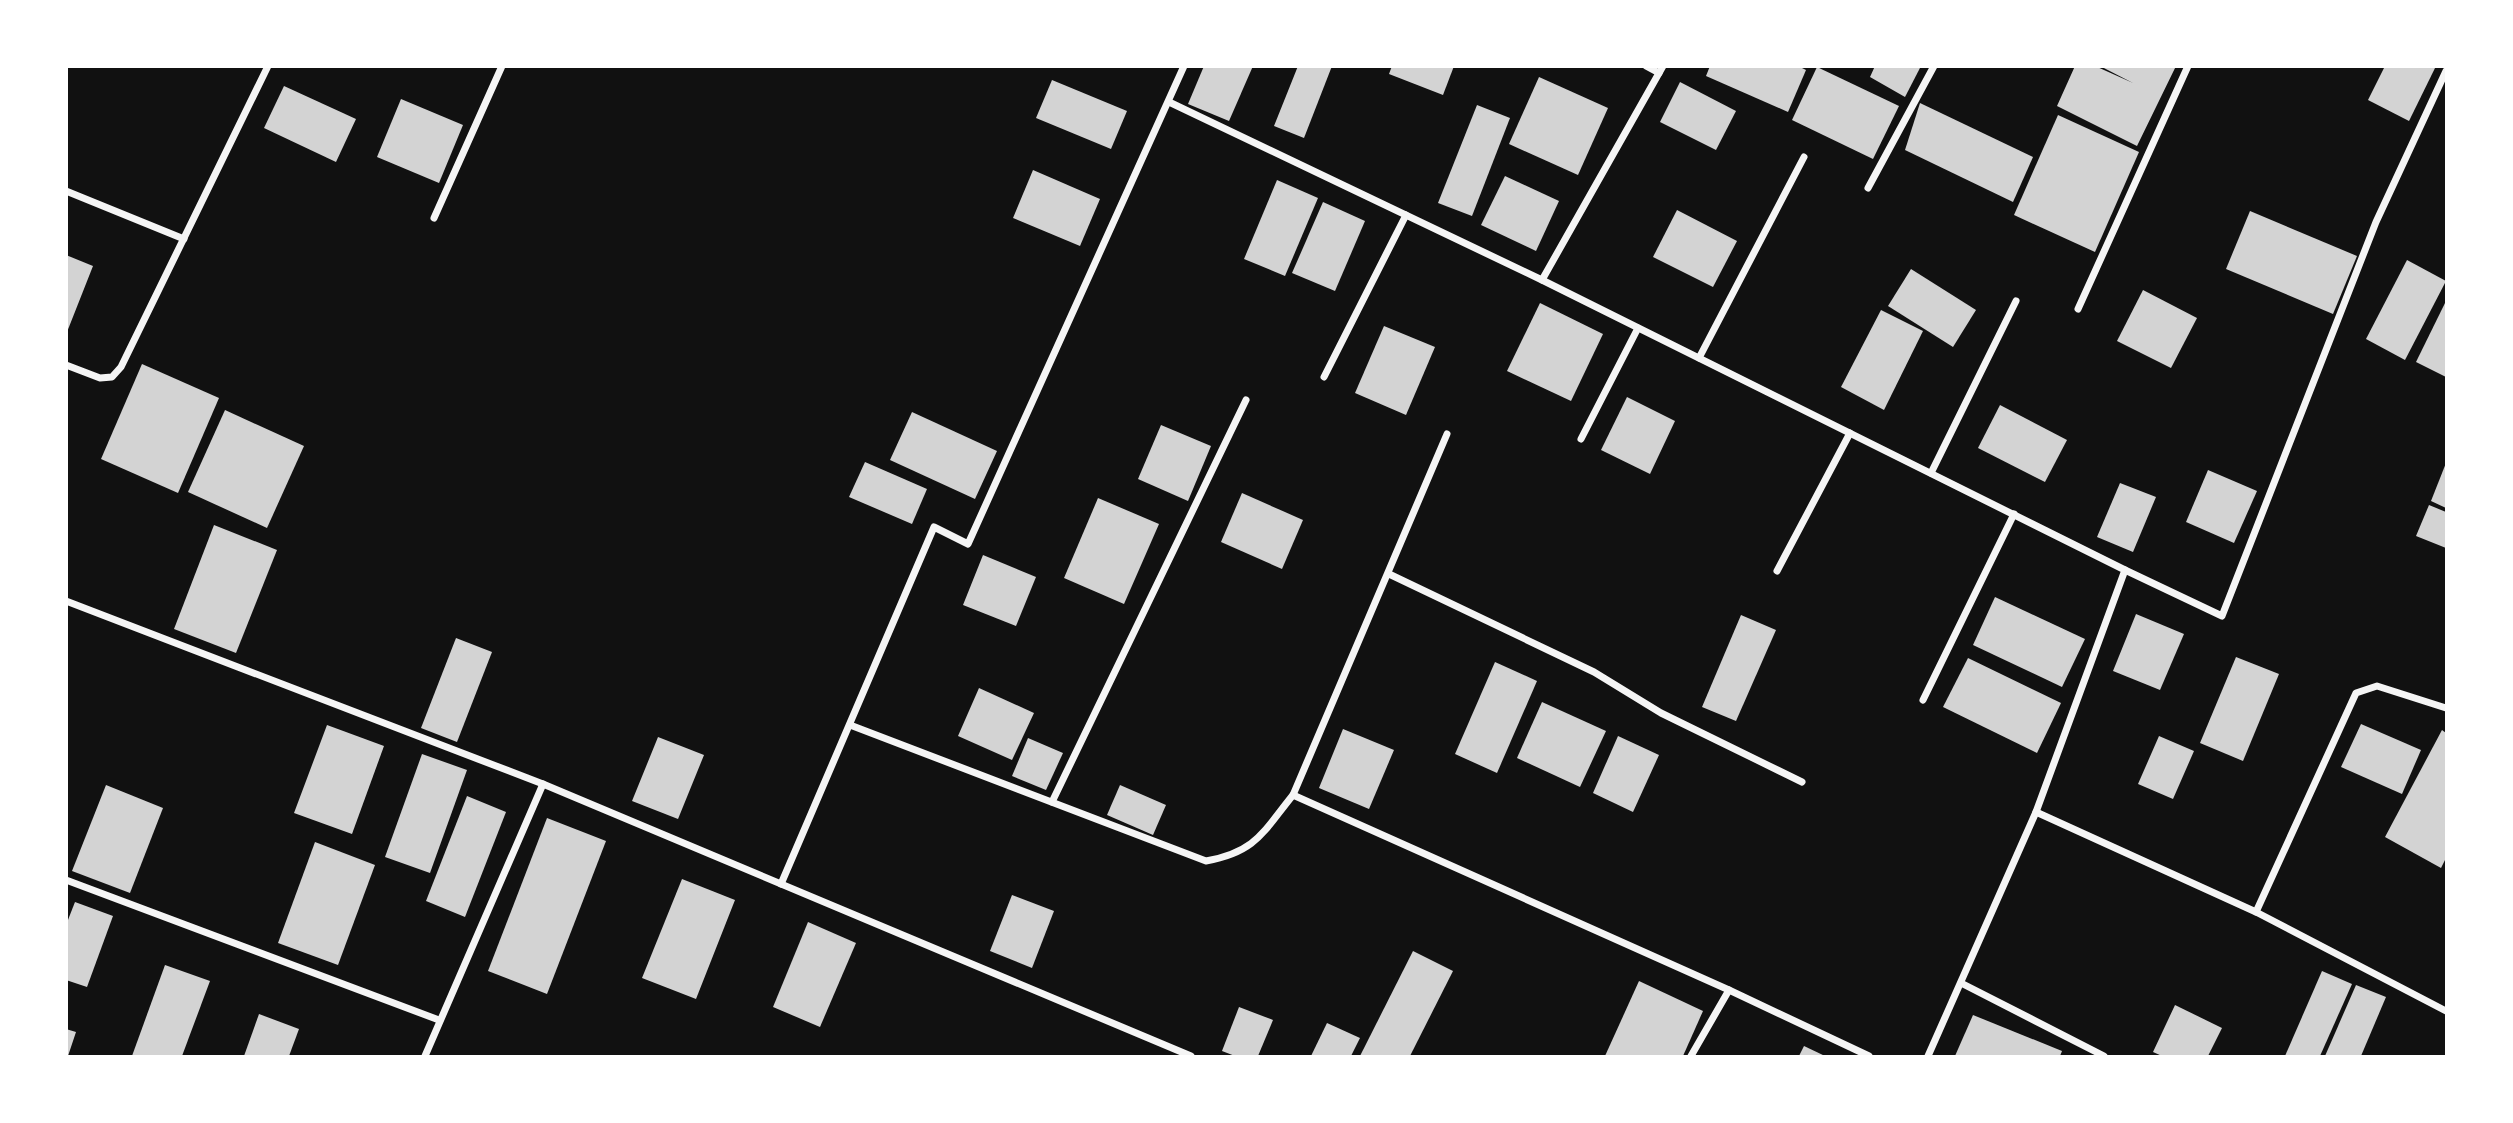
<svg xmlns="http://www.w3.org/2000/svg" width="2513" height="1123" font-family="Signika,sans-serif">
  <rect width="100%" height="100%" fill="#111"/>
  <!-- building -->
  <g fill="#d3d3d3">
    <path d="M1204,66H1253L1229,121L1188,104Z"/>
    <path d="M1298,66H1332L1304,138L1274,126Z"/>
    <path d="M1392,66H1454L1443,95L1389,74Z"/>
    <path d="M1710,66H1798L1806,70L1788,112L1706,76Z"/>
    <path d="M1875,66H1921L1905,97L1870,77Z"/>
    <path d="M2075,66H2095L2133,83L2100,66H2176L2137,146L2057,106Z"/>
    <path d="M2385,66H2436L2409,121L2368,100Z"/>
    <path d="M1817,67L1899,106L1873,159L1792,120Z"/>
    <path d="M1539,77L1608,108L1578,175L1509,144Z"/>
    <path d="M1052,80L1127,111L1111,149L1036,118Z"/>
    <path d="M1680,82L1736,111L1716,150L1660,122Z"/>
    <path d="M284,86L356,119L336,162L264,128Z"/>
    <path d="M401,99L463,125L439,183L377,157Z"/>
    <path d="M1920,103L2033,157L2013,202L1905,150Z"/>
    <path d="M1477,105L1510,118L1472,216L1438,203Z"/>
    <path d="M2058,115L2139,152L2095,252L2014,215Z"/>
    <path d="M1033,170L1100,199L1080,246L1013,218Z"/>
    <path d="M1505,176L1559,201L1536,251L1481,225Z"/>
    <path d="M1277,180L1318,198L1285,276L1244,259Z"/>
    <path d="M1323,202L1365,221L1335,291L1292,273Z"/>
    <path d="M1677,210L1737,241L1713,287L1653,257Z"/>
    <path d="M2250,211L2357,256L2333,314L2226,269Z"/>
    <path d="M66,255L93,266L67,332L66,331Z"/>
    <path d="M2407,260L2446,281L2405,360L2366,339Z"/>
    <path d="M1911,269L1976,310L1953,347L1888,306Z"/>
    <path d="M2143,290L2197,318L2171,368L2117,341Z"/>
    <path d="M2446,301V377L2416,362Z"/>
    <path d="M1540,303L1603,334L1571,401L1507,371Z"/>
    <path d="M1881,310L1923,331L1884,410L1841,387Z"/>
    <path d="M1384,326L1435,347L1406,415L1355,393Z"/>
    <path d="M142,364L219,398L178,493L101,459Z"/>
    <path d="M1627,397L1675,421L1650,474L1601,450Z"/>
    <path d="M2000,405L2067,440L2045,482L1978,448Z"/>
    <path d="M225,410L304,446L267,528L188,492Z"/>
    <path d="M912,412L997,451L975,499L890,460Z"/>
    <path d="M1161,425L1211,446L1188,501L1138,479Z"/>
    <path d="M865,462L927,489L912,524L849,497Z"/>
    <path d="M2446,463V508L2431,501Z"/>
    <path d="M2208,470L2257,491L2234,543L2186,522Z"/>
    <path d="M2120,483L2156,497L2133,552L2097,537Z"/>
    <path d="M1242,493L1303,520L1282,569L1221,542Z"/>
    <path d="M1098,498L1159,524L1124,604L1064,578Z"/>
    <path d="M2429,505L2446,512V548L2416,536Z"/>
    <path d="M214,525L277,550L236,653L174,629Z"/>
    <path d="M983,555L1036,577L1016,626L963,605Z"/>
    <path d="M1995,597L2085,639L2062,687L1973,645Z"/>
    <path d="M2136,614L2184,634L2160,690L2113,671Z"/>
    <path d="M1741,615L1776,630L1736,721L1702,707Z"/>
    <path d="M456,638L492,652L457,742L421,728Z"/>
    <path d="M2236,657L2279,674L2243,761L2200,743Z"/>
    <path d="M1968,658L2061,703L2037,753L1943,707Z"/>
    <path d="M1495,662L1537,681L1497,773L1455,754Z"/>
    <path d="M979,688L1034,713L1012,760L958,736Z"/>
    <path d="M1542,702L1606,731L1580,787L1517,758Z"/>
    <path d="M2361,724L2421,750L2402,794L2341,767Z"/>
    <path d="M327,725L384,746L352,834L294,813Z"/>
    <path d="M1343,729L1394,750L1369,809L1319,788Z"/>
    <path d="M2442,730L2446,733V858L2441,868L2385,837Z"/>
    <path d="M1618,736L1659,755L1633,812L1593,793Z"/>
    <path d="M2159,736L2194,751L2173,799L2138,784Z"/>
    <path d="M658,737L704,755L678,819L632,801Z"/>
    <path d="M1028,738L1063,753L1046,790L1012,776Z"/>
    <path d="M422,754L467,770L430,873L385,857Z"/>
    <path d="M106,785L163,808L130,893L72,871Z"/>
    <path d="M1120,785L1166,805L1153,835L1107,815Z"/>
    <path d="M467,796L506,812L465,917L426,901Z"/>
    <path d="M547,818L606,841L547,994L488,971Z"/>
    <path d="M315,842L375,865L338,965L278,943Z"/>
    <path d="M682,879L735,900L696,999L642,978Z"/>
    <path d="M1012,895L1054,911L1032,968L990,951Z"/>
    <path d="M75,902L113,916L87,987L66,980V925Z"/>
    <path d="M808,922L856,943L820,1027L773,1007Z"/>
    <path d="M1413,951L1453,971L1410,1056H1360Z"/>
    <path d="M165,965L210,981L182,1056H132Z"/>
    <path d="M2322,971L2352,984L2320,1056H2285Z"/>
    <path d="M1639,981L1703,1011L1683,1056H1605Z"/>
    <path d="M2356,985L2386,997L2361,1056H2325Z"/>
    <path d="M2175,1005L2222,1028L2208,1056H2162L2153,1052Z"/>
    <path d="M1239,1007L1273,1020L1258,1056H1235L1222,1051Z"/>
    <path d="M259,1014L299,1029L289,1056H244Z"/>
    <path d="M1973,1015L2062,1051L2060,1056H1955Z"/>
    <path d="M1327,1023L1360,1038L1351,1056H1311Z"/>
    <path d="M66,1029L76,1032L68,1056H66Z"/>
    <path d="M1804,1046L1825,1056H1799Z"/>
  </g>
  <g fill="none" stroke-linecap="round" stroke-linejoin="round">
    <!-- minor -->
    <g stroke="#f5f5f5" stroke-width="7">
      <path d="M1646,66L1659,73"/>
      <path d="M1169,102L1542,280L2125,570L2036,812L1928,1056"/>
      <path d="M1868,188L1934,66"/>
      <path d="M66,191L184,239"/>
      <path d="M434,218L502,66"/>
      <path d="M1542,280L1663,66"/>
      <path d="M2078,309L2188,66"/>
      <path d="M1699,358L1804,157"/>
      <path d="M66,365L100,378L112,377L121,367L268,66"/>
      <path d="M1324,377L1406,215"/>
      <path d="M1581,439L1638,328"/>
      <path d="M1931,473L2016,301"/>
      <path d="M2125,570L2222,616L2376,222L2446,71"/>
      <path d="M1777,571L1850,433"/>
      <path d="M1389,574L1594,672L1661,713L1802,782"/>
      <path d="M66,601L543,784L1191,1056"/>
      <path d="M1923,700L2014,514"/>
      <path d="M850,725L1206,861C1256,852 1263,832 1293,795L1447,434"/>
      <path d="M1293,795L1729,990L1869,1056"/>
      <path d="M1052,802L1246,400"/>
      <path d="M2036,812L2256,912L2446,1011"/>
      <path d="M66,880L439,1020"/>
      <path d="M781,884L934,527L968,544L1184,66"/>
      <path d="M2256,912L2356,693L2377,686L2446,708"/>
      <path d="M1961,983L2104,1056"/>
      <path d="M425,1056L543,784"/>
      <path d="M1691,1056L1729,990"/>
    </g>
  </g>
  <!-- border -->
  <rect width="2513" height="1123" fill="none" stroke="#ffffff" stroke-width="136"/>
</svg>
